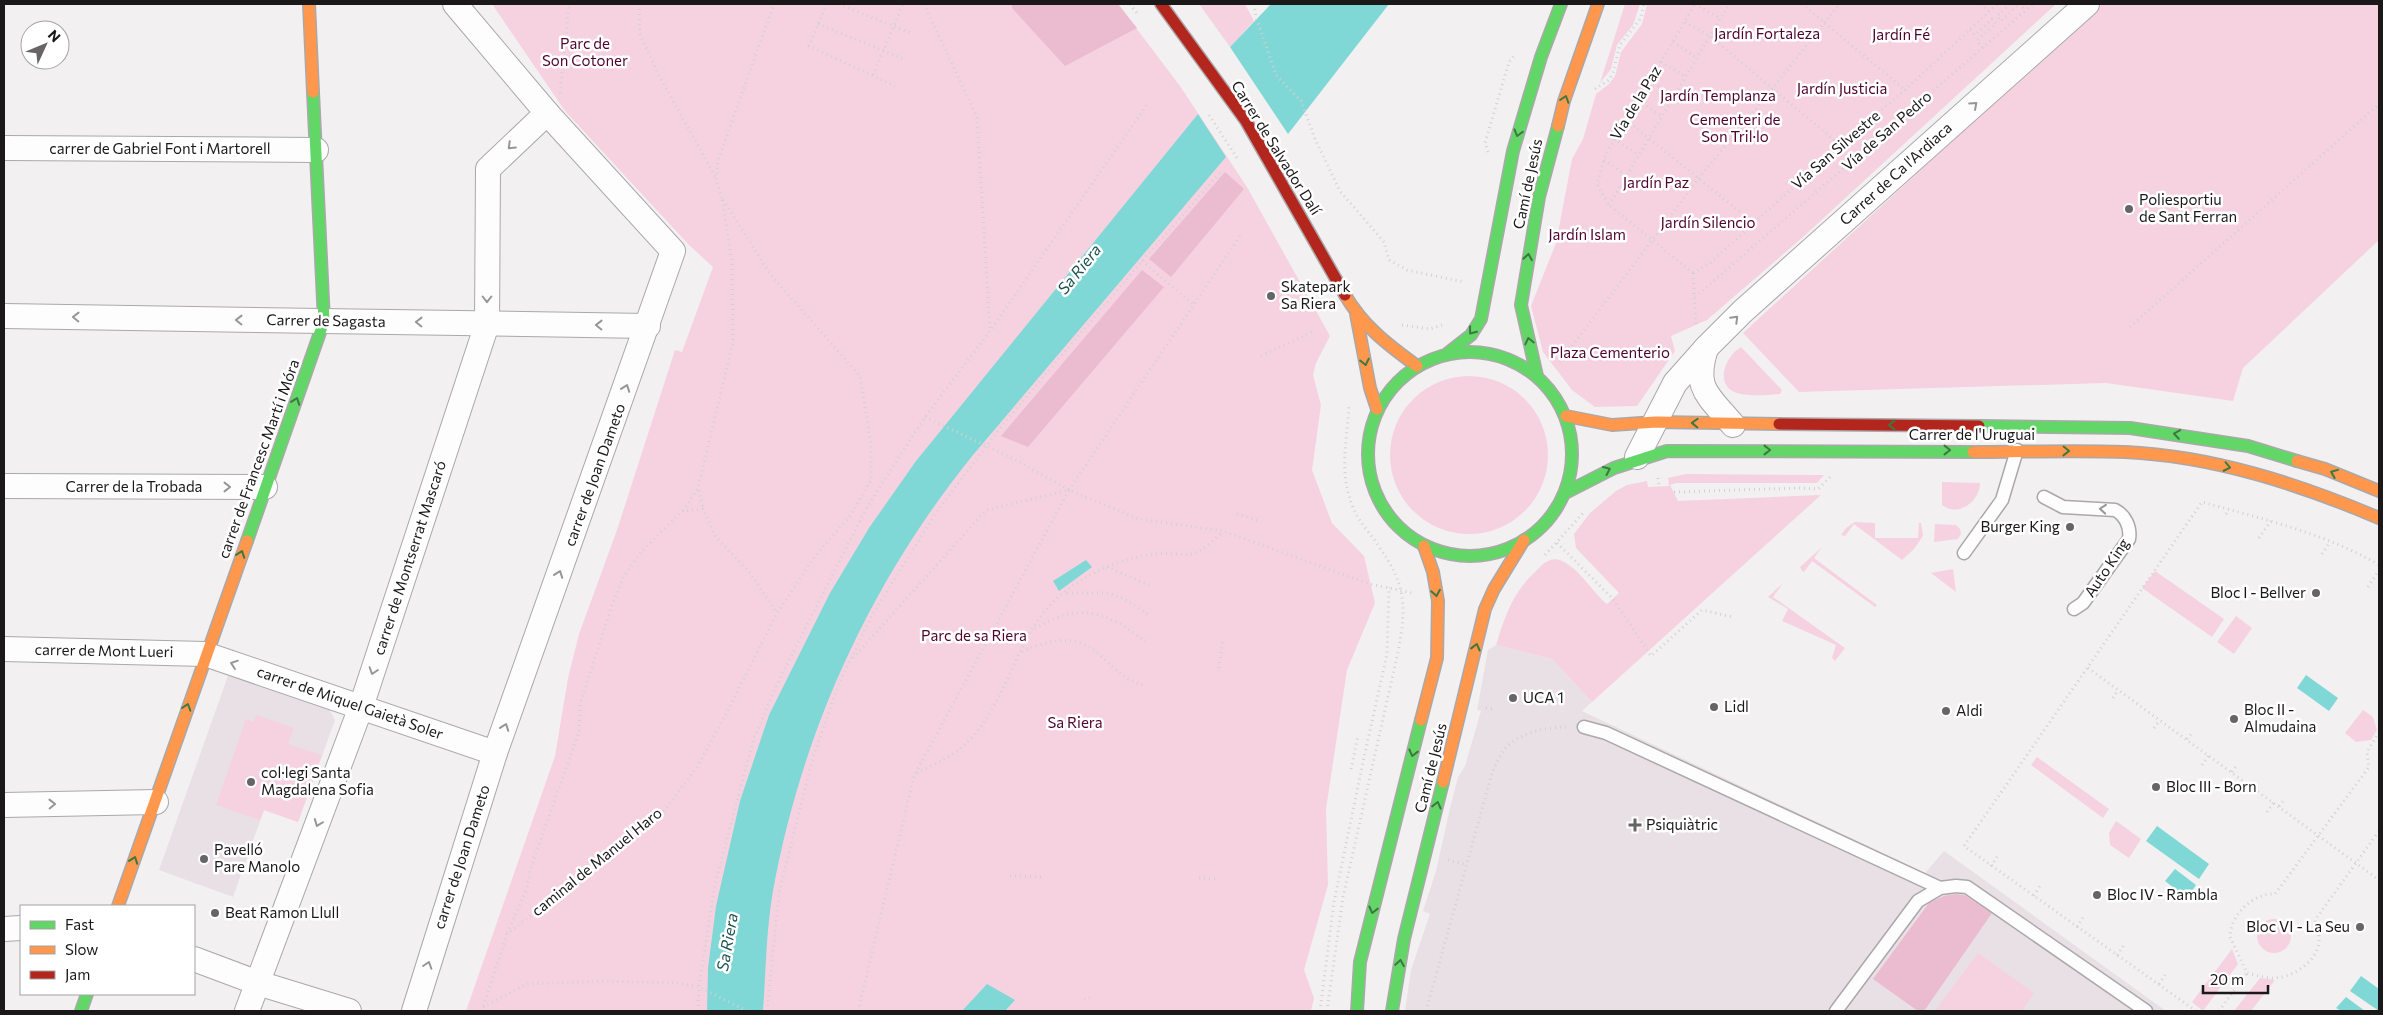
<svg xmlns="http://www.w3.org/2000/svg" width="2383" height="1015" font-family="Commissioner,sans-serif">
  <rect width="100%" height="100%" fill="#f3f0f1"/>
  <!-- built -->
  <g fill="#e8e0e4">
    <path d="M1496,645L1552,659L1592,702L1582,711L1925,873L1944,851L2166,1011H1405L1411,970L1430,914L1423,911L1436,871L1450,808L1458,777L1465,766L1481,711L1477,710L1488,650Z"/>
    <path d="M229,673L328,707L335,720L298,822L264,810L233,897L159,870Z"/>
  </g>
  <!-- green -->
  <g fill="#f6d2e1">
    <path d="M492,4H1118L1180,86L1247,187L1330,336L1316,363L1313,375L1321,405L1312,470L1332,523L1364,556L1375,603L1347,670L1326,809L1328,885L1304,970L1314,998L1311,1011H466L555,756L568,678L579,634L617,530L675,350L682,352L713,267L689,245L565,111Z"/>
    <path d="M1199,4H1245L1254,21L1230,47Z"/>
    <path d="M1625,4H1640L1633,25L1617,45L1611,69L1600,83Z"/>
    <path d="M1647,4H2056L1803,237L1707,320L1671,336L1675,351L1637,406L1595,407L1572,390L1543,352L1531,306L1556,243L1572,159L1583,139L1596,94L1609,84L1615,76L1621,52L1642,24Z"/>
    <path d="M2102,4H2379V240L2243,368L2233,401L2106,383L1799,392L1743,333Z"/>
    <path d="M1741,347L1782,390L1780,394C1767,395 1750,397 1737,393C1713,385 1726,355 1741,347Z"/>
    <circle cx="1469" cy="455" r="79"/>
    <path d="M1686,474L1824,475L1817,483H1676L1670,485L1678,501L1821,495L1592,702L1552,659L1496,645C1505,616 1513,592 1536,571C1544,563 1551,556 1562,561C1581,570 1592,592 1607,604L1619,593L1576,548L1574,534L1590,513L1616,491L1627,485L1647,481L1648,487L1669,486L1668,478Z"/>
    <path d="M1942,482L1980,483C1980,501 1958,518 1942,505Z"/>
    <path d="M1855,522L1875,523V538H1918L1919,523H1921L1923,536L1914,549L1902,560L1854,524L1845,536L1841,535L1846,528Z"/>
    <path d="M1935,524L1956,525L1960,529L1961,534L1958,539L1934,542Z"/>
    <path d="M1822,547L1814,558L1877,605L1875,607L1812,561L1804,572L1802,571L1800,567Z"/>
    <path d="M1953,569L1956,592L1931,573Z"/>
    <path d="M2155,571L2224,619L2212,637L2142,588Z"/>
    <path d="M1783,583L1773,597L1845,648L1835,661L1832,658L1836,645L1782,621L1788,609L1768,597Z"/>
    <path d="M2236,616L2252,628L2234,654L2217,642Z"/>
    <path d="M2363,710L2373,717L2377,730L2371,740L2356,742L2345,733Z"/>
    <path d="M256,715L294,728L288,744L322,755L298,822L264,810L260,820L216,805L246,719L253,722Z"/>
    <path d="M2037,757L2109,809L2103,818L2031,765Z"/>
    <path d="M2116,821L2141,839L2129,858L2110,845L2109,833Z"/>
    <circle cx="2274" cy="936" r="17"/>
    <path d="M2232,949L2238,964L2203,1011L2192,1002Z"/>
    <path d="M1978,953L2034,993L2022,1011H1935Z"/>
    <path d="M2260,978L2275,980L2251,1011H2234Z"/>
  </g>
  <!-- forest -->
  <g fill="#ebbbcf">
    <path d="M1012,4H1118L1137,28L1065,66L1012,8Z"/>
    <path d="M1225,172L1244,189L1171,277L1149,259Z"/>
    <path d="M1142,270L1164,287L1028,447L1001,436Z"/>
    <path d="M1956,894L1964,895L1992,913L1924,1011H1918L1873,979L1929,903L1944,896Z"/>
  </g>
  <!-- water -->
  <g fill="#7fd8d6">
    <path d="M1271,4H1389L1288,134L1230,47Z"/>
    <path d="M1198,114L1226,157L973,455C871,581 802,731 773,891C766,931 766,971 763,1011H707L708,968L716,906L740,801L769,715L830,593L869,528L916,461Z"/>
    <path d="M1086,560L1092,567L1059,591L1053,581Z"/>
    <path d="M2306,675L2338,698L2329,711L2297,688Z"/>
    <path d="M2157,826L2209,864L2199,879L2146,841Z"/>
    <path d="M2175,869L2196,885L2187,898L2165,881Z"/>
    <path d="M2361,976L2379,989V1011L2350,991Z"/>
    <path d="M987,984L1015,1000L1005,1011H962Z"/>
    <path d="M2346,997L2365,1011H2341L2336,1008Z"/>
  </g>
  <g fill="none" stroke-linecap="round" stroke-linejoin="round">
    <defs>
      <g id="lane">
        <path d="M2044,497L2063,507L2115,510C2125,515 2131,527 2129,539L2083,603L2074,609"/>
        <path d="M1964,553L2002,500L2017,450"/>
        <path d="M1584,727L1606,733L1940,888"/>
        <path d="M1836,1011L1918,901L1940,888L1956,886L1967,887L2146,1011"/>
      </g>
      <g id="street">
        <path d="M4,148L316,150"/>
        <path d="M4,316L648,326"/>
        <path d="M1706,348C1693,389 1708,395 1733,425"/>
        <path d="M1637,457L1675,383L1707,347L1743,311L2087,4"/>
        <path d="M4,486L265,487"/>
        <path d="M4,649L205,654L495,753"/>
        <path d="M4,805L156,802"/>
        <path d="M4,929L21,928"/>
        <path d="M194,959L258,983L349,1011"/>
        <path d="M247,1011L361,707L487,324L488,169L547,113"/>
        <path d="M414,1011L495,753L673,251L547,113L455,4"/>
      </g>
      <g id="fast">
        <circle cx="1470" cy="454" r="102"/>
        <path d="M1448,353L1471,335L1481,319L1513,151L1541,57L1561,4"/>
        <path d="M1537,376L1521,305L1539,197L1558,126"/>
        <path d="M1979,426L2130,428L2248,446L2297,461"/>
        <path d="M1565,493L1614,468L1667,451L1973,452"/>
        <path d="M247,541L324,321L313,92"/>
        <path d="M81,1011L87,994"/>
        <path d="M1357,1011L1360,962L1421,720"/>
        <path d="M1392,1011L1404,939L1443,782"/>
      </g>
      <g id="slow">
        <path d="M309,4L313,92"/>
        <path d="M1558,126L1564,101L1598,4"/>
        <path d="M1345,295C1363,326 1388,345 1417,366"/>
        <path d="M1356,314L1370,388L1377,409"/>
        <path d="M1566,416L1612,425L1656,422L1779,424"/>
        <path d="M1973,452C2023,452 2075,450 2125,452C2213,456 2299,484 2379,518"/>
        <path d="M2297,461L2325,469L2379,491"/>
        <path d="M1421,720L1437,658L1438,601L1433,572L1424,546"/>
        <path d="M1443,782L1485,609L1494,589L1524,540"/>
        <path d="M118,906L247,541"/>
      </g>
      <g id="jam">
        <path d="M1161,4L1246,121L1345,295"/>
        <path d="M1779,424L1979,426"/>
      </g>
    </defs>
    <!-- lane casing -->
    <use href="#lane" stroke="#aba8aa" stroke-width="15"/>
    <!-- street casing -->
    <use href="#street" stroke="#aba8aa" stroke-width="26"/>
    <!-- fast casing -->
    <use href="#fast" stroke="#aba8aa" stroke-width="14"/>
    <!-- slow casing -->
    <use href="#slow" stroke="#aba8aa" stroke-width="14"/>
    <!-- jam casing -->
    <use href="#jam" stroke="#aba8aa" stroke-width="14"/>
    <!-- path -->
    <g stroke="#d2d1d2" stroke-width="3" stroke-dasharray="1 4" stroke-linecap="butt">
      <path d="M639,4L640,34L657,72L716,178"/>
      <path d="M827,4L809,46L895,86"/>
      <path d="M839,4L913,34"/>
      <path d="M924,4L977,117L990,330"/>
      <path d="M1008,4V5"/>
      <path d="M1130,4L1139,16"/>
      <path d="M1254,4L1256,17L1276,75L1301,101L1315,139L1340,191L1384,242L1389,260L1407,270L1464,282"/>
      <path d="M1695,4L1721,19"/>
      <path d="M1802,4L1905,90"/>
      <path d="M1981,4L1989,11"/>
      <path d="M2010,4L1997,16L2001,21L2019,4"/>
      <path d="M2019,4L2026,10"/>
      <path d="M1685,22L1710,36L1840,145"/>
      <path d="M818,24L904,59"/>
      <path d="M1970,30L1975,35L1992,19L1996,23L1977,41L1983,48"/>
      <path d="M1673,42L1697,58"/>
      <path d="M1661,62L1686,77"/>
      <path d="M873,75L903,4"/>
      <path d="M1649,81L1674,96"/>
      <path d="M1595,89L1609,80L1613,72L1620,45L1641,18L1644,4"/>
      <path d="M560,93L569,4"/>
      <path d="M1638,101L1662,116"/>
      <path d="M1209,115L1237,158"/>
      <path d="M1626,120L1754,223"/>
      <path d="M1614,139L1639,155"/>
      <path d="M1488,152L1485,143L1509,62L1514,56"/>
      <path d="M1604,160L1627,176"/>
      <path d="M722,198L716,179L718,160L774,4"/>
      <path d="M1609,205L1729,4"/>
      <path d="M1142,261L1194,305"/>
      <path d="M1693,273L1710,263L1840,145L1905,90L1997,4"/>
      <path d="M1693,273L1609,205L1597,184L1606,154L1695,4"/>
      <path d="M1693,273L1696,326"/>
      <path d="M1695,297L2033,4"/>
      <path d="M1402,325L1430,329L1442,325"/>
      <path d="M2130,327L2379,104"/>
      <path d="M1261,356L1314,331"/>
      <path d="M1560,362L1699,178L1773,88L1839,4"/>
      <path d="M1658,478L1659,486"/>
      <path d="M1069,490L1240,236"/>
      <path d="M1674,492L1800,488L1818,489L1832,475"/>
      <path d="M683,511L698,488L703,509"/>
      <path d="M1237,514L1259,521"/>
      <path d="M2226,514L2229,510"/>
      <path d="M2259,538L2271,521"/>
      <path d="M1557,543L1613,599L1651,656L1702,610L1733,617"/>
      <path d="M2322,554L2330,542"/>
      <path d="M1545,555L1585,511"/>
      <path d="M1107,567L1151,586"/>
      <path d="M2368,587L2379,570"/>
      <path d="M1067,593H1107L1123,598L1149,615"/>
      <path d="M1035,628C1044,624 1054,618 1064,615C1096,606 1124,624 1147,643"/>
      <path d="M1022,652C1049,639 1077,633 1101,656C1116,670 1126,681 1146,686"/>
      <path d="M853,658L986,510L1069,490L1018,461"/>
      <path d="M1219,668L1223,639"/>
      <path d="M2088,668L2379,880"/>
      <path d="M2113,698L2118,690"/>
      <path d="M1486,708L1495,709"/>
      <path d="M2154,728L2160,720"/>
      <path d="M2379,732L2367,752L2369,767L2275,894C2253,893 2230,915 2230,937L2247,973C2255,975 2264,978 2273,978C2292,978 2317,962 2319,942C2320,935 2317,927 2315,920L2379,831"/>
      <path d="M2187,739L2192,733"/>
      <path d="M2202,765L2209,755"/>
      <path d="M1351,769L1358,736"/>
      <path d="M2232,772L2237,765"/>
      <path d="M917,773C930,766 945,760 957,751C1006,714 1011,644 1053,602C1080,576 1117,559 1154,554C1167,552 1180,556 1192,554C1202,552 1215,538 1223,532"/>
      <path d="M2279,806L2284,800"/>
      <path d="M2267,812L2274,802"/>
      <path d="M1448,860L1467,865"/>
      <path d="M1991,866L1999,854"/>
      <path d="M1010,876L1041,877"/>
      <path d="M1199,878L1215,879"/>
      <path d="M2034,896L2041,884"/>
      <path d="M2077,927L2084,916"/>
      <path d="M507,933L527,889L530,870L579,732L580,704L611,608L623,578L641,552L682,511L703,509L716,537L750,573L777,613"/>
      <path d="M2117,955L2124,945"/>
      <path d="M2159,984L2165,975"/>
      <path d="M1084,999L1093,997"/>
      <path d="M483,1007L527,984L604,981L680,983L699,987L747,1011"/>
      <path d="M482,1011L507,934L660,816L697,767L726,714L777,613L815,556L850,516L871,480V444L860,376L770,274L722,198L732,263L733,342L698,488"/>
      <path d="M698,1011L699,987L715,884L753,741L777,684L866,509L925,417L990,331L1148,103"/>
      <path d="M767,1011L779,893L813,757L839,683L871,617L937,511L1004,423L1142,261L1220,173"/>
      <path d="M858,1011L914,776L1069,490L1139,519L1223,531L1370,584L1412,593"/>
      <path d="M1320,1011L1334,902L1363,762L1387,654L1389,587"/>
      <path d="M1327,1011L1343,897L1398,652C1407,605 1406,585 1378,545C1371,534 1359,522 1354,510C1338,472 1347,444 1349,405"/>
      <path d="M1426,1011L1492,773C1495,766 1499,758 1503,751C1518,732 1547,727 1569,727"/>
      <path d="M2196,1011L1964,846L2202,502C2262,519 2325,533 2379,565"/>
      <path d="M2219,1011L2247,973"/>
    </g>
    <!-- lane -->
    <use href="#lane" stroke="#fdfdfd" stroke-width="12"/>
    <!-- street -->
    <use href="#street" stroke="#fdfdfd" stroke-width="24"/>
    <!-- fast -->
    <use href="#fast" stroke="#63d668" stroke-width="11"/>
    <!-- slow -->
    <use href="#slow" stroke="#ff974d" stroke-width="11"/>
    <!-- jam -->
    <use href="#jam" stroke="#b3261e" stroke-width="11"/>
    <!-- path-bridge -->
    <path stroke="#d2d1d2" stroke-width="3" stroke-dasharray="1 4" stroke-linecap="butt" d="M925,417L1018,461"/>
  </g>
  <!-- one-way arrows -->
  <defs><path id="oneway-chevron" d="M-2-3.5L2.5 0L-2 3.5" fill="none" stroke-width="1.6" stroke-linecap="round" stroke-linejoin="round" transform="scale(1.25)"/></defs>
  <g stroke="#3e7740">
    <use href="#oneway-chevron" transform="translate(1565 99) rotate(-72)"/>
    <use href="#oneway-chevron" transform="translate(1518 133) rotate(106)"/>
    <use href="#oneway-chevron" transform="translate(1528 257) rotate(-81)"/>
    <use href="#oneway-chevron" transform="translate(1472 331) rotate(128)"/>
    <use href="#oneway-chevron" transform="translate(1529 341) rotate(-103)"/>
    <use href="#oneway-chevron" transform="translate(1365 362) rotate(78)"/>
    <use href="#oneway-chevron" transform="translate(296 401) rotate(-70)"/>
    <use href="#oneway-chevron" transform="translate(1695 423) rotate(-178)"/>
    <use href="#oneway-chevron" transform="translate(1892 425) rotate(-180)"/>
    <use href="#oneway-chevron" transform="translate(2177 434) rotate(-171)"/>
    <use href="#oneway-chevron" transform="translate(1767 450)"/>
    <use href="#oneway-chevron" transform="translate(1947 450)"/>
    <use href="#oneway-chevron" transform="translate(2066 451) rotate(1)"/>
    <use href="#oneway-chevron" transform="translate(2227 467) rotate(12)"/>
    <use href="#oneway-chevron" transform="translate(1607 470) rotate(-24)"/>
    <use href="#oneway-chevron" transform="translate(2334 473) rotate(-158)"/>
    <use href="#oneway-chevron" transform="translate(241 554) rotate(-70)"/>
    <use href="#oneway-chevron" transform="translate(1436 593) rotate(81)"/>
    <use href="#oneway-chevron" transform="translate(1476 647) rotate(-76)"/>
    <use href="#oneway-chevron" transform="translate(187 707) rotate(-72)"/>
    <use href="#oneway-chevron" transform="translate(1413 753) rotate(104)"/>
    <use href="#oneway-chevron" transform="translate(1437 805) rotate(-76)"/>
    <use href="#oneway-chevron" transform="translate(134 860) rotate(-70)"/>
    <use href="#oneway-chevron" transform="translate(1373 910) rotate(104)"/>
    <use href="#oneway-chevron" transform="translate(1400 963) rotate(-81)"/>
  </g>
  <g stroke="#979696">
    <use href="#oneway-chevron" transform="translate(1974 105) rotate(-42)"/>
    <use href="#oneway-chevron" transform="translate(511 146) rotate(136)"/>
    <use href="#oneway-chevron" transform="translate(487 299) rotate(90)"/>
    <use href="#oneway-chevron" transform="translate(76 317) rotate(-179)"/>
    <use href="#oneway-chevron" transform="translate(1735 319) rotate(-45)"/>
    <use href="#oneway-chevron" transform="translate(239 320) rotate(-179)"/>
    <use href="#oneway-chevron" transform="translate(419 322) rotate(-179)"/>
    <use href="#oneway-chevron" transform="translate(599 325) rotate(-179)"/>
    <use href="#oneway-chevron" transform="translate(626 388) rotate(-70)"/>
    <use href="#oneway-chevron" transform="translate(227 487)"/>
    <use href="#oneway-chevron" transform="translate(2103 509) rotate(-175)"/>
    <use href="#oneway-chevron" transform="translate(559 574) rotate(-70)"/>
    <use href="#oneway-chevron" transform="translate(234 664) rotate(-161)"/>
    <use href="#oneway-chevron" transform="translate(373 671) rotate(108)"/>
    <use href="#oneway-chevron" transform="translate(505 727) rotate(-70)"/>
    <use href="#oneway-chevron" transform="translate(52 804) rotate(-1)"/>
    <use href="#oneway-chevron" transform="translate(318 823) rotate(111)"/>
    <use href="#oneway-chevron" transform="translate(428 965) rotate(-72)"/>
  </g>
  <!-- markers -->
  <g fill="#666465" stroke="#fff" stroke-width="2">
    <circle cx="2129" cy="209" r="5"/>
    <circle cx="1271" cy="296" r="5"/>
    <circle cx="2070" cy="527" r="5"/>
    <circle cx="2316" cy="593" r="5"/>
    <circle cx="1513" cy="698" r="5"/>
    <circle cx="1714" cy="707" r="5"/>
    <circle cx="1946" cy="711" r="5"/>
    <circle cx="2234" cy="719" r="5"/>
    <circle cx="251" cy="782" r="5"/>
    <circle cx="2156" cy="787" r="5"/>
    <path d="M1632.5 817.5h5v5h5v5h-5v5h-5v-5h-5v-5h5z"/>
    <circle cx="204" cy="859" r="5"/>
    <circle cx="2097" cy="895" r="5"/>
    <circle cx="215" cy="913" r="5"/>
    <circle cx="2360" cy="927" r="5"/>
  </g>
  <g text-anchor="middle" stroke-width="5" stroke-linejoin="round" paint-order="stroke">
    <!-- park labels -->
    <g font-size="15" fill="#4f032f" stroke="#fff">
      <text x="1767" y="39">Jardín Fortaleza</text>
      <text x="1901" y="40">Jardín Fé</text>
      <text x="585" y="49">Parc de<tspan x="585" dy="17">Son Cotoner</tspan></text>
      <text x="1842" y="94">Jardín Justicia</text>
      <text x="1718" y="101">Jardín Templanza</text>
      <text x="1735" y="125">Cementeri de<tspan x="1735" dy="17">Son Tril·lo</tspan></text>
      <text x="1656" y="188">Jardín Paz</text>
      <text x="1708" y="228">Jardín Silencio</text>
      <text x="1587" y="240">Jardín Islam</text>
      <text x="1610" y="358">Plaza Cementerio</text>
      <text x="974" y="641">Parc de sa Riera</text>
      <text x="1075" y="728">Sa Riera</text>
    </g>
    <!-- street labels -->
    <g font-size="15" fill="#1a1819" stroke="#fff">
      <text transform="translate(1636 103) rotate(-59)" y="5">Vía de la Paz</text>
      <text transform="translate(1887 131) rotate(-41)" y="5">Vía de San Pedro</text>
      <text transform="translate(1276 148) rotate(58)" y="5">Carrer de Salvador Dalí</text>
      <text x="160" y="154">carrer de Gabriel Font i Martorell</text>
      <text transform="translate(1836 150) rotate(-41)" y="5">Vía San Silvestre</text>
      <text transform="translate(1896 174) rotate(-42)" y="5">Carrer de Ca l'Ardiaca</text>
      <text transform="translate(1528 184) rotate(-78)" y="5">Camí de Jesús</text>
      <text transform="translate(326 321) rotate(1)" y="5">Carrer de Sagasta</text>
      <text x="1972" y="440">Carrer de l'Uruguai</text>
      <text transform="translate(259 459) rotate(-70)" y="5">carrer de Francesc Martí i Móra</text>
      <text transform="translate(595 475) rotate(-70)" y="5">carrer de Joan Dameto</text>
      <text x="134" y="492">Carrer de la Trobada</text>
      <text transform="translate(410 558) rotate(-72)" y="5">carrer de Montserrat Mascaró</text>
      <text transform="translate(2107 568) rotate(-56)" y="5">Auto King</text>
      <text transform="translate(104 651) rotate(1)" y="5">carrer de Mont Lueri</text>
      <text transform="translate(350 703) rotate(19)" y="5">carrer de Miquel Gaietà Soler</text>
      <text transform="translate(1431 768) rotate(-76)" y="5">Camí de Jesús</text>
      <text transform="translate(462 857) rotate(-72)" y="5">carrer de Joan Dameto</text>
      <text transform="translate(597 862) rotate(-39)" y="5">caminal de Manuel Haro</text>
    </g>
    <!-- poi labels -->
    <g font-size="15" fill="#1a1819" stroke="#fff" text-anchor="start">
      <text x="2139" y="205">Poliesportiu<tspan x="2139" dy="17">de Sant Ferran</tspan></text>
      <text x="1281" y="292">Skatepark<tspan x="1281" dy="17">Sa Riera</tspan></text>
      <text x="2060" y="532" text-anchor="end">Burger King</text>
      <text x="2306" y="598" text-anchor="end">Bloc I - Bellver</text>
      <text x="1523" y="703">UCA 1</text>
      <text x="1724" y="712">Lidl</text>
      <text x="2244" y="715">Bloc II -<tspan x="2244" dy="17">Almudaina</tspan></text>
      <text x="1956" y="716">Aldi</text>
      <text x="261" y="778">col·legi Santa<tspan x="261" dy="17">Magdalena Sofia</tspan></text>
      <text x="2166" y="792">Bloc III - Born</text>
      <text x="1646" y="830">Psiquiàtric</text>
      <text x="214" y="855">Pavelló<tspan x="214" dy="17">Pare Manolo</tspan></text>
      <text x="2107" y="900">Bloc IV - Rambla</text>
      <text x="225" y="918">Beat Ramon Llull</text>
      <text x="2350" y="932" text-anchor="end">Bloc VI - La Seu</text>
    </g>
    <!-- water labels -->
    <g font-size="16" font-style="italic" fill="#1b5250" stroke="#fff">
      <text transform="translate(1079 269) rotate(-51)" y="6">Sa Riera</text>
      <text transform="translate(727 942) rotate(-80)" y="6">Sa Riera</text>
    </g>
  </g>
  <!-- border -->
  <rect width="2383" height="1015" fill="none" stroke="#1a1819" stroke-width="10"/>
  <!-- legend -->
  <rect x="20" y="905" width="175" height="90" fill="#ffffff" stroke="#a3a3a3"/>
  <rect x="30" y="921" width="25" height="8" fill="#63d668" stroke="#a3a3a3"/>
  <text x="65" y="930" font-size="15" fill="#1a1819">Fast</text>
  <rect x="30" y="946" width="25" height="8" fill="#ff974d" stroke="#a3a3a3"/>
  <text x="65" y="955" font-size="15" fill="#1a1819">Slow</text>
  <rect x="30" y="971" width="25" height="8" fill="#b3261e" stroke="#a3a3a3"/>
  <text x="65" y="980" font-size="15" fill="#1a1819">Jam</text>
  <!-- north arrow -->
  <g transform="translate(45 45) rotate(46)"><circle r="24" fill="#ffffff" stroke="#a3a3a3"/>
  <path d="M0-4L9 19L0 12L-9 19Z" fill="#666465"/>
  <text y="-8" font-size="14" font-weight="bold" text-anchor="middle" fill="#1a1819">N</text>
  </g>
  <!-- scale -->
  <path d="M2203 985v8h65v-8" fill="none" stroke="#1a1819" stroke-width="2.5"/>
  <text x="2210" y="985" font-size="15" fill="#1a1819" stroke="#ffffff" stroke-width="4" paint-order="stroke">20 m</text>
</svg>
